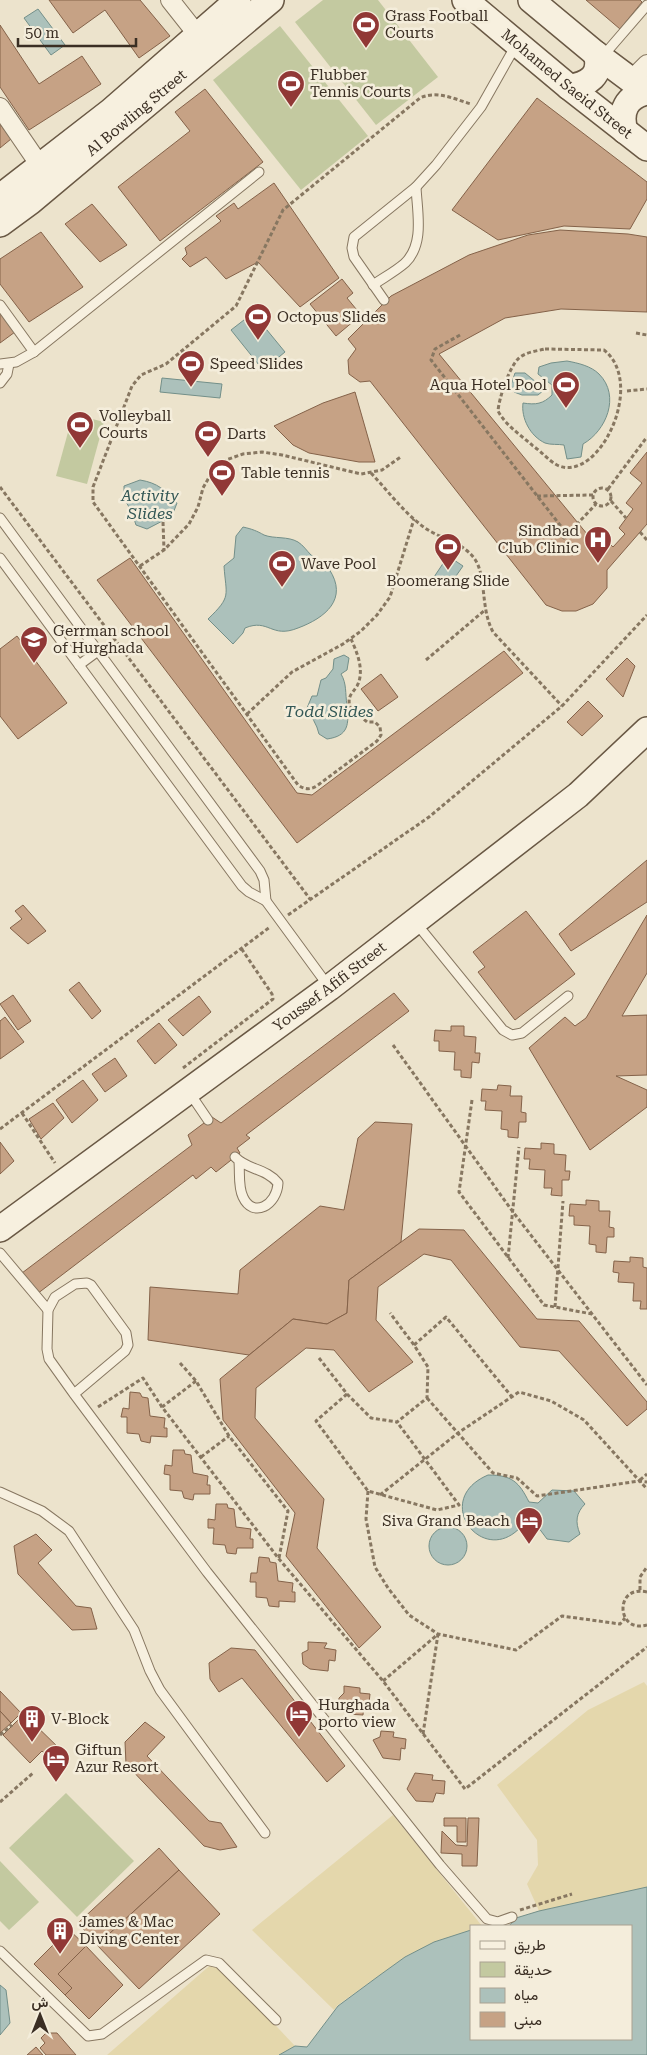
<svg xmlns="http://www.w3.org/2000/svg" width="647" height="2055" font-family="'Roboto Serif',Vazirmatn,serif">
  <rect width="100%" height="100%" fill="#ece3cc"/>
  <!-- green -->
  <g fill="#c3c9a0">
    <path d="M323,0H378L438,77L376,125L295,22Z"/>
    <path d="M280,26L368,136L301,190L213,80Z"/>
    <path d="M73,414L104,422L87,484L56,476Z"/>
    <path d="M66,1793L134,1861L77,1917L9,1848Z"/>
    <path d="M0,1861L39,1902L9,1930L0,1921Z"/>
  </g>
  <!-- sand -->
  <g fill="#e4d7ac">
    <path d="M644,1682L647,1686V1887L539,1911L527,1884L538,1865L537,1840L497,1785L588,1710Z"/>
    <path d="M393,1815L482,1926H471V1930L434,1942L405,1957L338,2005L334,2010L252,1930Z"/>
    <path d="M215,1961L295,2046L279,2055H107Z"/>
  </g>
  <!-- water -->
  <g fill="#acc1bb" stroke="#738f89">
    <path d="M38,9L65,45L51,55L24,18Z"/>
    <path d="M253,313L285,352L263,370L231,330Z"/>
    <path d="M567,361C578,363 591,366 599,374C621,396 606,431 583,444L581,457L567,459L564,445C559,444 550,445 545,443C530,436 521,418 523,403C536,405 543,404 552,395V385L538,374L539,367L551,363Z"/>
    <path d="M515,373H525C532,379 538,383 544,390L538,395H522L514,392L511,385Z"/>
    <path d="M162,378L222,384L220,398L160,392Z"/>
    <path d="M140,480C158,483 165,490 177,503L172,516L147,529L136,525L131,510L124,499V486Z"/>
    <path d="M243,527C252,529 257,531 264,535C274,539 288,536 298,542C303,545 307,551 311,555C317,559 325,564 329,569C349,599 325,618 298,628C271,639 269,618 245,628L243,633L233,644L208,619C232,596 226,596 224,566L234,558L236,536Z"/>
    <path d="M448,556L463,566L449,586L434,577Z"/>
    <path d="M344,655L349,658L347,670L341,674C347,684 345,693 347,705C349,724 349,736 327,739L319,734C317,724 311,717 307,708L312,696H317L321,680L326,678L333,669L334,659Z"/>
    <path d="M488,1475C512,1475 519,1482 529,1502L538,1503L552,1490L574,1491L585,1504C576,1513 575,1522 580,1534L569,1542L547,1539L532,1519H527C489,1576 427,1501 488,1475Z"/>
    <circle cx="448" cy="1546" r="19"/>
    <path d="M647,1887V2055H279L295,2046L307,2047L338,2006L380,1975L405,1957L434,1942L471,1930V2039H631V1926H509L516,1918L539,1911Z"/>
    <path d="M0,1985L6,1990L10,2023L0,2035Z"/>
  </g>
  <!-- building -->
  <g fill="#c6a285" stroke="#846249">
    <path d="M49,0H140L170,36L139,58L105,10L73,33Z"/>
    <path d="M586,0H640L642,2L620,29Z"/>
    <path d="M0,25L39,84L82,56L101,84L29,130L0,87Z"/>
    <path d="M205,89L263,162L160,241L118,187L190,131L175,112Z"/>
    <path d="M537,98L647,182V199L630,229L564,226L498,240L452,210Z"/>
    <path d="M0,124L11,139L0,148Z"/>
    <path d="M274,183L339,278L300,307L258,262L226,279L206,257L190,267L182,259L187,254L185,248L221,221L216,216L234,203L238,209Z"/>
    <path d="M92,204L127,245L100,262L65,224Z"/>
    <path d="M560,230L628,234L647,237V312L561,309L505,318L439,354L592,540L603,537L613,547L625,534L619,528L633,509L626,503L642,483L630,473L647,452V524L607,570V588L593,604L576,611H562L546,605L370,381L360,382L349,374L348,360L356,349L348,339L391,296L469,255L528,235Z"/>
    <path d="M41,232L83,287L29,322L0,284V259Z"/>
    <path d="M342,279L353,293L347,298L361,315L336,336L310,304Z"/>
    <path d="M0,312L15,332L0,343Z"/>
    <path d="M355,392L375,462H359L309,453L293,445L274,426L323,403Z"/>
    <path d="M130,558L297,793L312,795L504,651L523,673L297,843L97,580Z"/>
    <path d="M17,636L67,703L18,739L0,716V649Z"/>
    <path d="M627,658L635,666L623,697L606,679Z"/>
    <path d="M381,674L398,697L378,711L361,689Z"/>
    <path d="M588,701L603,716L582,736L567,722Z"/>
    <path d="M647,860V902L571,951L559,934Z"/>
    <path d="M23,905L46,931L28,944L10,928L22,919L15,911Z"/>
    <path d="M526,911L575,974L515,1020L478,972L485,967L473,952Z"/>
    <path d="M647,915V973L622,1016L647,1015V1075L616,1076L647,1090V1107L590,1150L529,1048L565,1017L575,1026L586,1018Z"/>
    <path d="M79,982L101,1011L92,1019L69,990Z"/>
    <path d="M394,993L409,1011L246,1135L250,1138L237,1148L240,1153L216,1172L211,1167L196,1179L193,1175L37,1294L22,1273L192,1145L188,1135L212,1117L221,1123Z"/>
    <path d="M13,995L31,1021L18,1030L0,1004Z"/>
    <path d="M199,996L211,1012L183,1036L168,1020Z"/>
    <path d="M5,1017L24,1042L0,1059V1021Z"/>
    <path d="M159,1023L177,1045L155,1064L137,1041Z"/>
    <path d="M451,1026H464V1036L476,1037L475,1053H480L479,1063L472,1062L471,1078L461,1077V1070H454L455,1052L439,1051V1041H434L435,1030L451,1031Z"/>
    <path d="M115,1058L127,1076L105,1092L92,1074Z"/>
    <path d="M83,1080L98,1100L72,1123L56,1100Z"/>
    <path d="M498,1085L511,1086L510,1096H522L521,1112L526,1113V1122H519L518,1138L508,1137V1130L501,1129L502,1111L485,1110L486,1101H481L482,1089L497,1090Z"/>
    <path d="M53,1103L64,1118L41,1139L29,1119Z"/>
    <path d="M375,1122L412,1124L401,1242L349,1280L347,1313L327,1324L293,1319L249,1355L148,1340L150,1287L238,1294L240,1270L320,1206L344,1210L358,1138Z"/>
    <path d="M0,1142L14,1161L0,1174Z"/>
    <path d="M541,1143L554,1144V1154L566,1155L565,1171H570L569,1180H562V1196L551,1195L552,1188H544L545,1170L529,1169L530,1159H524L525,1148L541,1149Z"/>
    <path d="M586,1200L599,1201V1211H610L609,1227L614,1228V1237H607L606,1253L596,1252V1245L589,1244L590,1226L574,1225V1216H569L570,1204L586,1205Z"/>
    <path d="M419,1229L464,1230L537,1319L579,1321L647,1402V1409L627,1426L559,1351L520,1347L451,1260L424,1254L378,1287L376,1320L413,1362L369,1392L334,1350L306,1348L256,1388L255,1418L324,1499L317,1548L381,1627L359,1648L286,1556L295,1513L223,1420L220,1379L293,1319L327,1324L347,1313L349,1280Z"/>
    <path d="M630,1257L643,1258V1267L647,1268V1309H640L641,1301H633L634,1283L618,1282L619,1273L613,1272L614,1261L630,1262Z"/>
    <path d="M130,1392L140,1393L142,1397L148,1398L150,1416L165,1418L164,1428H167V1437L151,1436L150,1443L141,1441L139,1434L127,1433V1417H121L123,1408L129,1409Z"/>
    <path d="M173,1450H184L185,1454L191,1455L193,1473L208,1476L207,1485H210V1494H194L193,1500L184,1498L182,1491L170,1490V1475L164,1474L165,1465L172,1466Z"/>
    <path d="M216,1504H227L228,1508L234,1509L236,1527L251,1529L250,1539H253V1548H237L236,1554L227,1553L225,1545L213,1544L214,1528H208V1519L215,1520Z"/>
    <path d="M36,1534L52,1550L38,1563L76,1606L91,1608L97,1629L72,1630L18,1574L14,1546Z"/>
    <path d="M259,1557L269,1558L270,1562L276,1563L278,1581L293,1583L292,1592H295V1602L279,1601V1607L269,1606L267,1598L256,1597V1582H250L251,1573H257Z"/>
    <path d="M308,1642L327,1643L324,1648L336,1650L335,1661L329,1660L328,1671L310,1669L303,1664L302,1653L308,1650Z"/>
    <path d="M231,1648L255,1650L345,1766L327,1782L242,1678L219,1692L210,1679L209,1663Z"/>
    <path d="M344,1686L360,1688V1693L370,1694L369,1703H364L363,1715L347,1714L338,1708L339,1698L344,1693Z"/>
    <path d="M0,1691L21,1713L11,1723L0,1711Z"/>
    <path d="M0,1711L11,1723L0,1733Z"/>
    <path d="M24,1714L63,1752L53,1762L42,1751L30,1763L3,1735Z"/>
    <path d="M145,1722L165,1737L147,1756L209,1821L221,1823L237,1847L220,1850L204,1846L126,1764L125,1742Z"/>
    <path d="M381,1731L394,1732L393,1737L406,1739L405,1749L401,1748L400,1760L383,1758L373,1740L380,1737Z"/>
    <path d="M415,1773L433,1775L432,1780L445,1781L444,1794L436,1793L433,1802L416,1801L407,1789Z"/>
    <path d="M444,1818H466V1842H457V1826H444Z"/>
    <path d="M468,1818H479L477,1866H462V1854L441,1853L442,1831L456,1845L467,1846Z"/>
    <path d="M159,1848L179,1870L97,1945L78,1923Z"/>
    <path d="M179,1870L220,1914L139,1989L97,1945Z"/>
    <path d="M65,1926L86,1946L58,1974L72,1988L65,1995L34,1964L61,1937L58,1934Z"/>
    <path d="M86,1946L123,1985L89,2019L65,1995L72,1988L58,1974Z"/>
    <path d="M46,2033H57L76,2055H46L40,2048L45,2043L41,2038Z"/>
    <path d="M36,2047L43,2055H27Z"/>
  </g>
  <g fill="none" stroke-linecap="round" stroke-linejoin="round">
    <defs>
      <g id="lane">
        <path d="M603,56L647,5"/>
        <path d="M373,285C383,278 396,271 405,263C425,244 417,211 416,187"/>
        <path d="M384,300L354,257L352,248L354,237L416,187L436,165L481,107L516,45"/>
        <path d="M0,305L34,352"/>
        <path d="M0,364L16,362L34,352L259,172"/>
        <path d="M0,383L7,374L9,364"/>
        <path d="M0,518L260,871L264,880L266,901"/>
        <path d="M0,558L242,886L249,892L266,901L329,987"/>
        <path d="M79,665L98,651"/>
        <path d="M416,923L503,1030L512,1035L522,1033L568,996"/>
        <path d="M189,1092L208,1120"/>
        <path d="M235,1157C247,1170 266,1168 278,1183C277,1205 253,1219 243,1197C238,1187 240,1174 239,1162"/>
        <path d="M0,1253L48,1310"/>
        <path d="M74,1394L125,1351L128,1345L126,1333L91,1285L87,1283L75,1284L55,1297L48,1310L47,1349L49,1359L74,1394L207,1572L440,1865L487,1919L498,1922L512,1917"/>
        <path d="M0,1492L42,1511L69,1531L134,1630L150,1671L160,1690L265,1833"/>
        <path d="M0,1951L88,2036L102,2034L206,1960L219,1963L276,2020"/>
      </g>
      <g id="street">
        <path d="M170,0L204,43"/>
        <path d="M631,80L647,64"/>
        <path d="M0,107L41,167"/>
      </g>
      <g id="secondary">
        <path id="s1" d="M465,0L569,87L647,148"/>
        <path d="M531,0L596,54L647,92"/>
        <path d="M569,87C588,85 603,75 596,54"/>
        <path d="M625,131C619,111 627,96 647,92"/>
        <path d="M0,197L111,111L238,0"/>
        <path id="s2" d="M0,224L30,202L271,0"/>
        <path id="s3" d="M0,1229L329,988L578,795L647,730"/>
      </g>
    </defs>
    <!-- lane casing -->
    <use href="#lane" stroke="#877761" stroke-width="11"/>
    <!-- street casing -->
    <use href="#street" stroke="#877761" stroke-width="20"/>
    <!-- secondary casing -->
    <use href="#secondary" stroke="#695844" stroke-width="28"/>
    <!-- path -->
    <g stroke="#877761" stroke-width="3" stroke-dasharray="4 2.5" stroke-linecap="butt">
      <path d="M636,333L647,335"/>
      <path d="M460,335L435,349L431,360L567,534"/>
      <path d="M545,349L604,350C647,384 598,485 557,465C549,461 541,451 533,446C521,435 506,426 498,411C499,398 509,368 518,359C525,352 537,351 545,349Z"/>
      <path d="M627,391L647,389"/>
      <path d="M371,473C388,491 404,513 425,528C441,539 462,542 474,558C487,575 480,608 493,632L562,706"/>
      <path d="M0,487L310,899"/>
      <circle cx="602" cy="497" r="9"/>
      <path d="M608,489L647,437"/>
      <path d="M537,496L593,495"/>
      <path d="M611,501L626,518"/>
      <path d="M163,522L164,550"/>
      <path d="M640,532L647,540"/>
      <path d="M563,539L596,504"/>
      <path d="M140,566L164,550L189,524L198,507L203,488L212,472L226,460L243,454L262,452L282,455L361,474L382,470L402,456"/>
      <path d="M351,639C357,652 365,671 357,686C352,694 347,696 350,707L367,722H375L380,727L381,735L377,741L318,785C311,790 305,790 298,785L93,502V487L132,386L141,375L166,364L236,306L283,210L420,98C437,90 454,99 471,104"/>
      <path d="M426,660L485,610"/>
      <path d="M247,714L292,672L343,644L361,631L377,615L390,597L414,519"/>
      <path d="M288,915L429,817L562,706L647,615"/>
      <path d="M393,1045L513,1212L647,1385"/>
      <path d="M183,1068L273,999L272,994L241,948"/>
      <path d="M472,1100L459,1192L544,1305L592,1314"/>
      <path d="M22,1113L55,1163"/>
      <path d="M0,1129L270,927"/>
      <path d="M508,1258L519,1147"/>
      <path d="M555,1307L563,1201"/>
      <path d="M414,1345L446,1317L512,1397"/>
      <path d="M319,1358L347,1394L371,1418L397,1422L427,1398L428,1367L414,1345L390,1313"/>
      <path d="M180,1363L196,1381L229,1436L288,1511L279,1558"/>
      <path d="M196,1381L162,1407L279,1559L383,1681L465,1789L647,1647"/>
      <path d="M347,1394L316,1421L368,1491L437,1510L459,1505L397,1422"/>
      <path d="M427,1398L493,1473L517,1478L537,1496L639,1481L647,1482"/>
      <path d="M98,1407L143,1378L162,1407"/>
      <path d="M201,1457L229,1436"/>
      <path d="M640,1480L647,1474"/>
      <path d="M368,1491L366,1519L375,1567L388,1588L409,1615L438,1634L516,1650L562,1616L620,1624L625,1618"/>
      <path d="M380,1495L458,1433L519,1392L551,1401L584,1420L647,1489"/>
      <path d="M640,1590V1577L647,1567"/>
      <path d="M647,1592C614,1584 616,1634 647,1625"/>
      <path d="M383,1681L437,1635"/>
      <path d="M423,1734L438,1634"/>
      <path d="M0,1735L12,1725"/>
      <path d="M0,1802L33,1773"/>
      <path d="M520,1910L572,1894"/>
    </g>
    <!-- lane -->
    <use href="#lane" stroke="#f7f0df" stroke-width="9"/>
    <!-- street -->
    <use href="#street" stroke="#f7f0df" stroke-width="18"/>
    <!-- secondary -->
    <use href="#secondary" stroke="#f7f0df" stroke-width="25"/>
  </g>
  <!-- icons -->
  <defs>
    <symbol id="stadium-pin" viewBox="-11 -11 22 30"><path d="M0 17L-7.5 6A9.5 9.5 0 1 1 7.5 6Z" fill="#913836" stroke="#f4eddb"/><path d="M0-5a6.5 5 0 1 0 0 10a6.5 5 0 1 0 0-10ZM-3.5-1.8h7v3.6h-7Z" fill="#fff"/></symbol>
    <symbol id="hospital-pin" viewBox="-11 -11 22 30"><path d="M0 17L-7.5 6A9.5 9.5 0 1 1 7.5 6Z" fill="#913836" stroke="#f4eddb"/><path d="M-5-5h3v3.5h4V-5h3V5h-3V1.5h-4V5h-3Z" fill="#fff"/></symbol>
    <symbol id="school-pin" viewBox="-11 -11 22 30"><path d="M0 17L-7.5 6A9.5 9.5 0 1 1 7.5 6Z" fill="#913836" stroke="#f4eddb"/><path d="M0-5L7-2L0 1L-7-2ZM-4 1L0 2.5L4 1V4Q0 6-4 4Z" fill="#fff"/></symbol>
    <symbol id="hotel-pin" viewBox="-11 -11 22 30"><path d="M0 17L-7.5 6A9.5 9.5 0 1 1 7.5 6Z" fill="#913836" stroke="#f4eddb"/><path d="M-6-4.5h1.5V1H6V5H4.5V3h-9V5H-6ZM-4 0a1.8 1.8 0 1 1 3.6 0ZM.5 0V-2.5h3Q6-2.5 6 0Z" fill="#fff"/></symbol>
    <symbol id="building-pin" viewBox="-11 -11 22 30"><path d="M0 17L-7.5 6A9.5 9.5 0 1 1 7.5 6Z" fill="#913836" stroke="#f4eddb"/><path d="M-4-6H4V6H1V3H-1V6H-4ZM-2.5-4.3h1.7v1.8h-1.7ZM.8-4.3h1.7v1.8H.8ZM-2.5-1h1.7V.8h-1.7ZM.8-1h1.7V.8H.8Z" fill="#fff"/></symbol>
  </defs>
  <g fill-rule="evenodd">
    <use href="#stadium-pin" x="350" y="9" width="32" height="43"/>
    <use href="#stadium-pin" x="275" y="68" width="32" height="43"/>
    <use href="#stadium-pin" x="242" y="301" width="32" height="43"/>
    <use href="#stadium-pin" x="175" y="348" width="32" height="43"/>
    <use href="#stadium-pin" x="550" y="369" width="32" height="43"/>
    <use href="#stadium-pin" x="64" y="409" width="32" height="43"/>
    <use href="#stadium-pin" x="192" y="418" width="32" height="43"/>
    <use href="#stadium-pin" x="206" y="457" width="32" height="43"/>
    <use href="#hospital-pin" x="582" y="524" width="32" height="43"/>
    <use href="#stadium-pin" x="432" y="531" width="32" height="43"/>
    <use href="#stadium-pin" x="266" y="548" width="32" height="43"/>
    <use href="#school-pin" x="18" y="624" width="32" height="43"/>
    <use href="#hotel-pin" x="513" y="1505" width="32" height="43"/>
    <use href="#hotel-pin" x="283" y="1698" width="32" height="43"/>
    <use href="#building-pin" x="16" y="1703" width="32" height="43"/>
    <use href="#hotel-pin" x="40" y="1743" width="32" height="43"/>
    <use href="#building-pin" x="44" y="1915" width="32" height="43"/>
  </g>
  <g text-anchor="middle" stroke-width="5" stroke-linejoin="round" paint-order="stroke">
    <!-- poi labels -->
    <g font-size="15" fill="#3a2e23" stroke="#f4eddb" text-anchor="start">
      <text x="385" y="21">Grass Football<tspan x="385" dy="17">Courts</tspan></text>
      <text x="310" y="80">Flubber<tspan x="310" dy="17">Tennis Courts</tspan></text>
      <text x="277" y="322">Octopus Slides</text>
      <text x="210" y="369">Speed Slides</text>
      <text x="547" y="390" text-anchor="end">Aqua Hotel Pool</text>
      <text x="99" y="421">Volleyball<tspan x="99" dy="17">Courts</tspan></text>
      <text x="227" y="439">Darts</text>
      <text x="241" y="478">Table tennis</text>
      <text x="579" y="536" text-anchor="end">Sindbad<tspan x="579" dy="17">Club Clinic</tspan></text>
      <text x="301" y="569">Wave Pool</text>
      <text x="448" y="586" text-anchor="middle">Boomerang Slide</text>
      <text x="53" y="636">Gerrman school<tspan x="53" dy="17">of Hurghada</tspan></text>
      <text x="510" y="1526" text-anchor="end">Siva Grand Beach</text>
      <text x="318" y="1710">Hurghada<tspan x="318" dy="17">porto view</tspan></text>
      <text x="51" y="1724">V-Block</text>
      <text x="75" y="1755">Giftun<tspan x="75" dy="17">Azur Resort</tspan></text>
      <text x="79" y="1927">James &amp; Mac<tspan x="79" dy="17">Diving Center</tspan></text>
    </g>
    <!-- street labels -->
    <g font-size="15" fill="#3a2e23" stroke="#f4eddb">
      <text dy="5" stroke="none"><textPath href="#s1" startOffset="132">Mohamed Saeid Street</textPath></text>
      <text dy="5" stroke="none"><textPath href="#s2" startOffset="176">Al Bowling Street</textPath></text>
      <text dy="5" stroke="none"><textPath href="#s3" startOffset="409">Youssef Afifi Street</textPath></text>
    </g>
    <!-- water labels -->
    <g font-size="16" font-style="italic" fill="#345856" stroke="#f4eddb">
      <text x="150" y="501">Activity<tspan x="150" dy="18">Slides</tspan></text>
      <text x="329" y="717">Todd Slides</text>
    </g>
  </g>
  <!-- legend -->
  <rect x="470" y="1925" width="162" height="115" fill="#f4eddb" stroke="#aaa191"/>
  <rect x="480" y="1941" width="25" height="8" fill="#f7f0df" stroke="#aaa191"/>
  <text x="514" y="1950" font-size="15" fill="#3a2e23">طريق</text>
  <rect x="480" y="1962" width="25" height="15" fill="#c3c9a0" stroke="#aaa191"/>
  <text x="514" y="1975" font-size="15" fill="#3a2e23">حديقة</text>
  <rect x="480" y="1988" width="25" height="15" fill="#acc1bb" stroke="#aaa191"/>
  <text x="514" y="2000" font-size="15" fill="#3a2e23">مياه</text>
  <rect x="480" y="2012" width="25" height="15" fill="#c6a285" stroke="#aaa191"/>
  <text x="514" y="2025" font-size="15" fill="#3a2e23">مبنى</text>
  <!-- north arrow -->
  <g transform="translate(40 2015)" stroke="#f4eddb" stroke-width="4" paint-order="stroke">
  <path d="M0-4L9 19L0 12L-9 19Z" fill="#3a2e23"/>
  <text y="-8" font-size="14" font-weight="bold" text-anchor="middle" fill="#3a2e23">ش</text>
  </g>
  <!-- scale -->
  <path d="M18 38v8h118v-8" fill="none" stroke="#3a2e23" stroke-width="2.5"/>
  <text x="25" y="38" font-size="15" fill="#3a2e23" stroke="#f4eddb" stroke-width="4" paint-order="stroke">50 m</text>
</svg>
